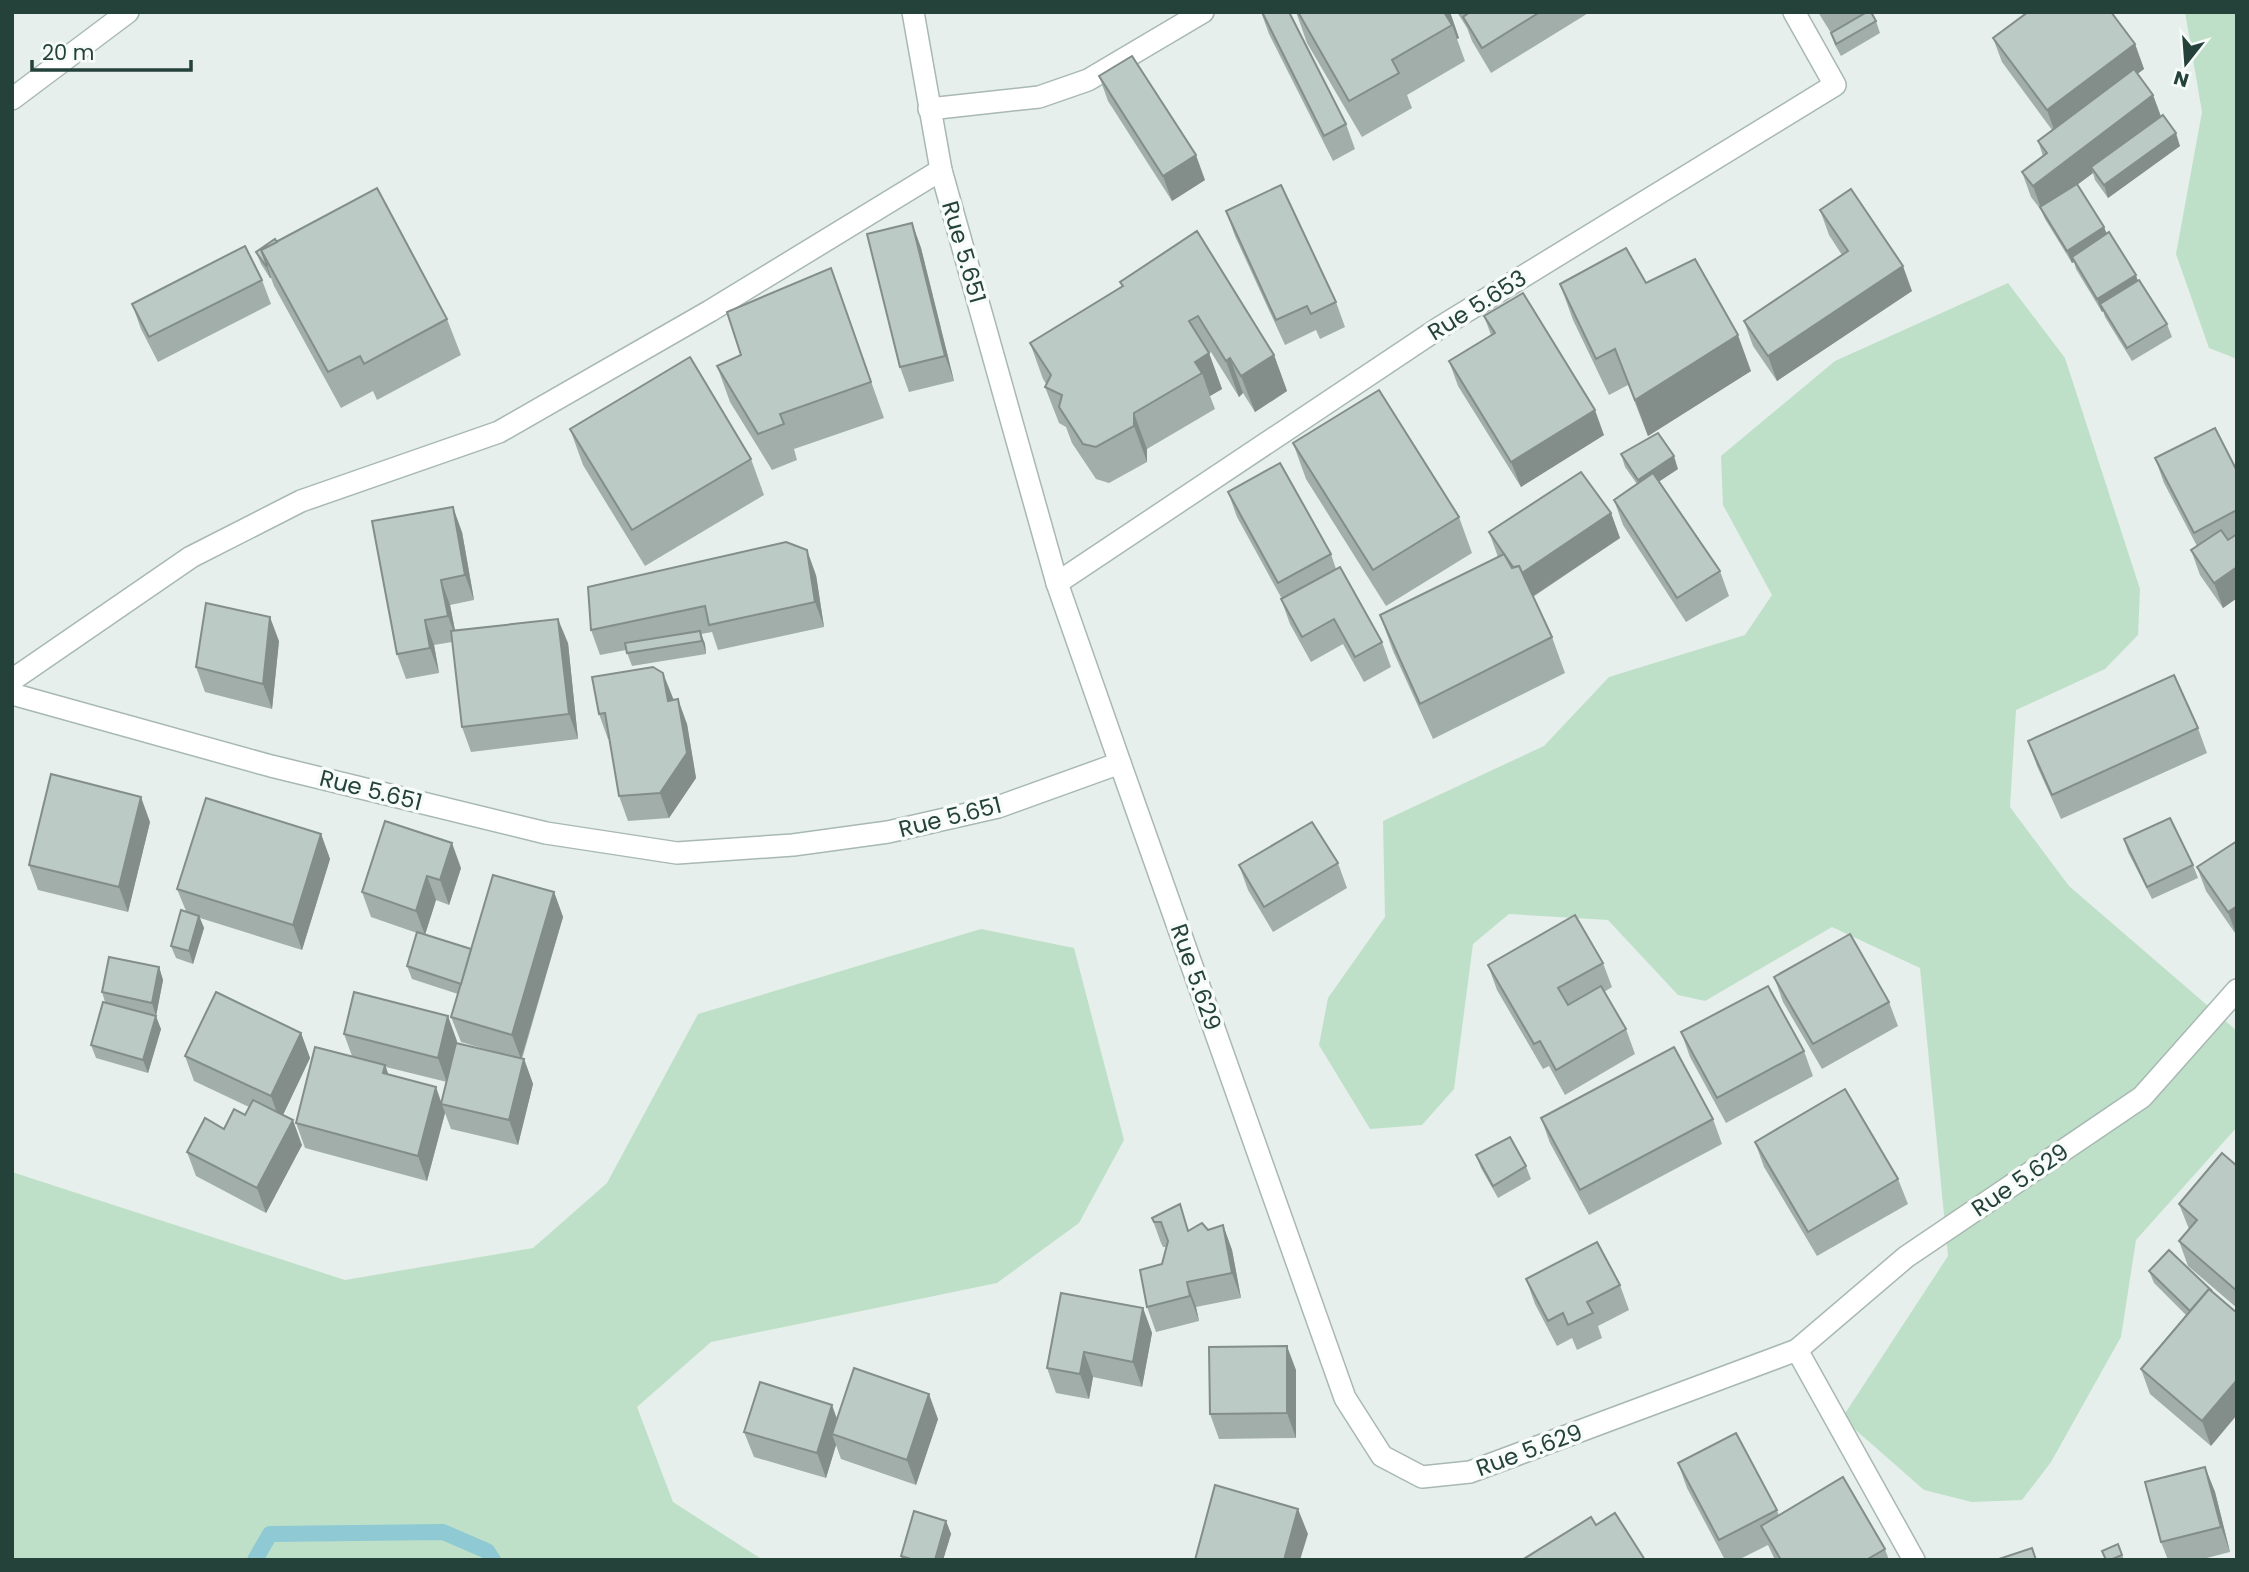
<svg xmlns="http://www.w3.org/2000/svg" width="2249" height="1572" font-family="Poppins,sans-serif">
  <rect width="100%" height="100%" fill="#e6efeb"/>
  <!-- green -->
  <g fill="#bfe0c8">
    <path d="M2185,12H2237V359L2209,348L2176,254L2202,112Z"/>
    <path d="M2008,283L2065,358L2140,589L2138,635L2105,669L2016,710L2010,807L2069,886L2237,1031V1127L2136,1240L2121,1337L2051,1462L2022,1500L1972,1502L1924,1490L1842,1418L1948,1256L1920,968L1832,927L1705,1001L1678,995L1608,920L1509,914L1473,944L1454,1089L1422,1125L1370,1129L1319,1045L1328,998L1385,917L1383,821L1544,746L1609,677L1745,635L1772,595L1723,505L1721,456L1835,361Z"/>
    <path d="M981,929L1074,948L1124,1140L1079,1223L997,1283L711,1342L637,1407L673,1502L763,1560H12V1172L345,1280L533,1248L607,1183L698,1014Z"/>
  </g>
  <g fill="none" stroke-linecap="round" stroke-linejoin="round">
    <!-- stream -->
    <path stroke="#8ec9d4" stroke-width="16" d="M255,1560L270,1534L443,1532L487,1551L493,1560"/>
    <defs>
      <g id="minor">
        <path d="M12,99L128,12"/>
        <path d="M929,109L1039,97L1088,80L1203,12"/>
        <path d="M1057,583L1439,328L1835,85L1794,12"/>
        <path d="M12,680L191,557L301,501L499,432L710,311L941,170"/>
        <path d="M12,694L271,766L546,833L677,853L793,845L888,832L998,807L1120,763L1057,583L941,170L913,12"/>
        <path d="M1120,763L1345,1398L1382,1456L1422,1477L1470,1472L1797,1350L1906,1257L2142,1097L2237,990"/>
        <path d="M1797,1350L1914,1560"/>
      </g>
    </defs>
    <!-- minor casing -->
    <use href="#minor" stroke="#a8b8b2" stroke-width="24"/>
    <!-- minor -->
    <use href="#minor" stroke="#fff" stroke-width="21"/>
  </g>
  <!-- wall -->
  <g fill="#a1aea9" fill-rule="evenodd">
    <path d="M1261,12L1346,124L1355,149L1333,161L1269,34Z"/>
    <path d="M1296,12H1450L1459,38L1457,39L1465,61L1407,95L1412,108L1362,137L1307,43Z"/>
    <path d="M1457,12H1590L1491,73L1472,41L1467,28Z"/>
    <path d="M1818,12H1871L1876,21L1880,33L1841,56L1835,45L1831,33Z"/>
    <path d="M1993,38L2135,44L2144,69L2137,74L2153,95L2161,116L2180,146L2108,198L2095,180L2093,173L2077,185L2104,227L2107,234L2167,324L2172,337L2132,361L2105,317L2103,311L2102,312L2076,269L2074,262L2072,263L2045,219L2041,210L2031,197L2022,172L2043,156L2038,141L2052,130L2002,62Z"/>
    <path d="M1099,76L1205,180L1172,201L1108,101Z"/>
    <path d="M1820,210L1912,291L1777,381L1753,346L1744,321L1842,255L1829,235Z"/>
    <path d="M1226,211L1336,302L1345,327L1320,339L1316,330L1285,345L1235,236Z"/>
    <path d="M912,223L921,248L954,381L909,392L900,367Z"/>
    <path d="M1197,231L1274,355L1287,391L1255,412L1243,393L1239,397L1211,352L1209,353L1222,389L1210,396L1215,409L1147,449V462L1109,483L1096,479L1072,443L1066,427L1059,423L1045,387L1047,385L1043,379L1030,343L1122,287L1120,282Z"/>
    <path d="M277,242L447,319L461,355L377,400L373,391L341,408L274,286L271,278H270L261,264L256,252Z"/>
    <path d="M831,268L884,418L794,449L797,460L772,470L730,402L717,366L741,355Z"/>
    <path d="M262,280L271,304L158,362L141,329L132,304Z"/>
    <path d="M1646,283L1751,371L1648,436L1628,385L1609,395L1573,320L1560,284Z"/>
    <path d="M1484,316L1604,435L1521,487L1458,386L1449,361L1491,335Z"/>
    <path d="M570,429L751,459L764,495L645,566L583,465Z"/>
    <path d="M1293,443L1459,517L1472,553L1386,606L1306,479Z"/>
    <path d="M1621,454L1678,469L1659,481L1720,571L1729,596L1686,622L1623,525L1614,500L1637,484L1625,467Z"/>
    <path d="M2155,458L2237,471V598L2223,608L2200,575L2191,550L2197,546L2164,483Z"/>
    <path d="M1228,492L1331,554L1336,569L1382,642L1391,667L1364,682L1343,644L1311,662L1290,624L1281,599H1282L1237,517Z"/>
    <path d="M1611,513L1620,538L1533,597L1552,637L1565,673L1433,739L1393,651L1380,615L1498,557L1489,532Z"/>
    <path d="M462,532L474,600L450,605L455,630L568,643L578,739L471,752L462,727L452,642L434,645L439,673L406,679L397,654Z"/>
    <path d="M816,575L824,627L718,650L712,632L701,634L705,644L706,654L632,666L626,650L600,655L591,630Z"/>
    <path d="M279,641L272,709L205,692L196,667Z"/>
    <path d="M673,698L687,724L696,778L669,818L628,821L619,796L610,739H608L599,714Z"/>
    <path d="M2198,728L2207,753L2061,819L2037,766L2028,741Z"/>
    <path d="M150,822L128,912L38,890L29,865Z"/>
    <path d="M321,834L330,859L302,950L200,918L204,928L193,964L176,958L171,946L186,911L177,889Z"/>
    <path d="M2124,839L2193,865L2198,878L2152,899L2128,852Z"/>
    <path d="M2237,841V936L2206,891L2197,867Z"/>
    <path d="M1338,863L1347,888L1273,932L1248,890L1239,865Z"/>
    <path d="M461,868L449,905L436,900L425,934L471,949L554,892L563,917L522,1059H524L533,1084L518,1145L451,1129L445,1113L427,1181L305,1148L296,1123L352,1056L344,1034L457,1041V1043L505,1055L461,1042L451,1017L458,994L412,979L407,966L417,933L371,917L362,892ZM386,1067L447,1082L442,1102L388,1074Z"/>
    <path d="M1603,963L1612,987L1604,992L1626,1029L1635,1054L1565,1095L1549,1066L1543,1069L1497,990L1488,965Z"/>
    <path d="M159,967L163,980L156,1016L147,1014L161,1029L148,1073L96,1058L91,1045L105,1002L102,992Z"/>
    <path d="M1774,977L1889,1002L1898,1026L1822,1069L1783,1002Z"/>
    <path d="M1681,1032L1804,1051L1813,1076L1726,1123L1690,1057Z"/>
    <path d="M301,1033L310,1058L283,1115L302,1145L266,1213L196,1176L187,1152L245,1115L249,1107L194,1081L185,1056Z"/>
    <path d="M1541,1118L1713,1119L1722,1144L1589,1215L1550,1143Z"/>
    <path d="M1755,1142L1898,1179L1908,1204L1817,1256L1764,1167Z"/>
    <path d="M1476,1155L1526,1166L1531,1179L1498,1198L1481,1168Z"/>
    <path d="M2237,1166V1308L2188,1266L2179,1241L2189,1229L2179,1204Z"/>
    <path d="M1152,1218L1189,1230H1208L1223,1225L1232,1250L1241,1298L1196,1307L1199,1321L1156,1332L1147,1307L1162,1264L1167,1247H1163L1161,1243Z"/>
    <path d="M2149,1271L2212,1291L2211,1446L2150,1394L2141,1369L2187,1316L2154,1283Z"/>
    <path d="M1526,1279L1620,1285L1629,1310L1598,1326L1602,1338L1577,1350L1572,1338L1557,1346L1535,1304Z"/>
    <path d="M1143,1308L1152,1333L1142,1387L1093,1377L1089,1399L1056,1393L1047,1368Z"/>
    <path d="M1296,1370V1438L1219,1439L1210,1414Z"/>
    <path d="M837,1419H938L916,1485L841,1459L836,1445L826,1478L754,1457L744,1432Z"/>
    <path d="M1678,1463L1777,1510L1779,1516L1885,1549L1889,1560H1775L1768,1545L1738,1560H1725L1687,1488Z"/>
    <path d="M2205,1467L2215,1492L2230,1552L2199,1560H2168L2161,1542Z"/>
    <path d="M946,1521L951,1534L943,1560H902L901,1556Z"/>
    <path d="M2118,1544L2124,1560H2106Z"/>
  </g>
  <!-- shaded-wall -->
  <g fill="#838d89">
    <path d="M1443,12H1450L1459,38L1457,39L1452,25Z"/>
    <path d="M2135,44L2144,69L2056,135L2047,110Z"/>
    <path d="M2153,95L2162,120L2091,167L2093,173L2042,211L2033,186Z"/>
    <path d="M2176,133L2180,146L2108,198L2104,185Z"/>
    <path d="M1196,155L1205,180L1172,201L1163,176Z"/>
    <path d="M912,223L921,248L954,381L945,356Z"/>
    <path d="M2104,227L2109,240L2072,257L2074,262L2072,263L2067,251Z"/>
    <path d="M267,265L271,278H270L266,266Z"/>
    <path d="M1903,266L1912,291L1777,381L1768,356Z"/>
    <path d="M2136,275L2140,288L2100,304L2103,311L2102,312L2097,299Z"/>
    <path d="M1738,335L1751,371L1648,436L1635,400Z"/>
    <path d="M1209,353L1222,389L1210,396L1202,373L1195,362Z"/>
    <path d="M1274,355L1287,391L1255,412L1241,376Z"/>
    <path d="M1230,358L1243,393L1239,397L1226,361Z"/>
    <path d="M1595,410L1604,435L1521,487L1511,462Z"/>
    <path d="M1134,413L1147,449V462L1134,426Z"/>
    <path d="M1674,456L1678,469L1642,493L1638,480Z"/>
    <path d="M453,507L462,532L474,600L465,575Z"/>
    <path d="M1611,513L1620,538L1527,600L1518,576Z"/>
    <path d="M807,550L816,575L824,627L815,602Z"/>
    <path d="M2237,567V598L2223,608L2214,583Z"/>
    <path d="M441,580L450,605L457,641L448,616Z"/>
    <path d="M270,617L279,641L272,709L263,684Z"/>
    <path d="M558,619L568,643L578,739L569,714Z"/>
    <path d="M425,620L434,645L439,673L430,648Z"/>
    <path d="M700,631L705,644L706,654L702,641Z"/>
    <path d="M663,673L673,698L677,726L668,701Z"/>
    <path d="M678,699L687,724L696,778L669,818L660,793Z"/>
    <path d="M141,797L150,822L128,912L119,887Z"/>
    <path d="M321,834L330,859L302,950L293,925Z"/>
    <path d="M452,843L461,868L449,905L440,880Z"/>
    <path d="M427,876L436,900L425,935L416,911Z"/>
    <path d="M554,892L563,917L521,1059L512,1035Z"/>
    <path d="M2237,906V936L2228,912Z"/>
    <path d="M199,916L204,928L193,964L189,951Z"/>
    <path d="M159,967L163,980L156,1016L152,1003Z"/>
    <path d="M156,1016L161,1029L148,1073L143,1060Z"/>
    <path d="M448,1016L457,1041L447,1083L438,1058Z"/>
    <path d="M301,1033L310,1058L280,1121L271,1096Z"/>
    <path d="M524,1059L533,1084L518,1145L509,1120Z"/>
    <path d="M385,1065L394,1090L383,1073Z"/>
    <path d="M436,1087L445,1113L427,1181L418,1156Z"/>
    <path d="M293,1120L302,1145L266,1213L257,1188Z"/>
    <path d="M1223,1225L1232,1250L1241,1298L1232,1273Z"/>
    <path d="M1187,1282L1196,1307L1199,1321L1190,1296Z"/>
    <path d="M1143,1308L1152,1333L1142,1387L1133,1362Z"/>
    <path d="M1287,1346L1296,1370V1438L1287,1413Z"/>
    <path d="M1084,1352L1093,1377L1089,1399L1080,1374Z"/>
    <path d="M2237,1380V1415L2211,1446L2202,1421Z"/>
    <path d="M929,1394L938,1419L916,1485L907,1460Z"/>
    <path d="M832,1405L841,1430L832,1434L836,1445L826,1478L817,1453Z"/>
    <path d="M2205,1467L2215,1492L2230,1552L2221,1527Z"/>
    <path d="M1298,1509L1308,1534L1300,1560H1284Z"/>
    <path d="M946,1521L951,1534L943,1560H935Z"/>
  </g>
  <!-- building -->
  <g fill="#bbcac4" stroke="#838d89" stroke-width="2">
    <path d="M1262,12H1289L1346,124L1324,136Z"/>
    <path d="M1298,12H1444L1452,25L1392,60L1399,73L1349,101Z"/>
    <path d="M1470,12H1540L1482,48L1463,17Z"/>
    <path d="M1867,12H1871L1876,21L1836,44L1831,33Z"/>
    <path d="M2028,12H2111L2135,44L2047,110L1993,38Z"/>
    <path d="M1132,56L1196,155L1163,176L1099,76Z"/>
    <path d="M2134,69L2153,95L2033,186L2022,172L2047,153L2038,141Z"/>
    <path d="M2163,115L2176,133L2104,185L2091,167Z"/>
    <path d="M2077,184L2104,227L2067,251L2040,207Z"/>
    <path d="M1281,185L1336,302L1311,314L1307,306L1276,320L1226,211Z"/>
    <path d="M377,188L447,319L364,364L360,356L328,372L261,250Z"/>
    <path d="M1851,189L1903,266L1768,356L1744,321L1848,251L1820,210Z"/>
    <path d="M912,223L945,356L900,367L867,234Z"/>
    <path d="M1197,231L1274,355L1241,376L1230,358L1226,361L1198,316L1189,321L1209,353L1195,362L1202,373L1134,413V426L1096,447L1083,444L1059,407L1062,395L1045,387L1051,375L1030,343L1123,286L1120,282Z"/>
    <path d="M2109,232L2136,275L2097,299L2072,257Z"/>
    <path d="M275,239L277,242L261,250L267,265L266,266L256,252Z"/>
    <path d="M245,246L262,280L149,337L132,304Z"/>
    <path d="M1626,248L1646,283L1695,259L1738,335L1635,400L1615,349L1596,359L1560,284Z"/>
    <path d="M831,268L871,382L780,414L784,424L758,434L717,366L741,355L727,312Z"/>
    <path d="M2139,280L2167,324L2127,348L2100,304Z"/>
    <path d="M1523,293L1595,410L1511,462L1449,361L1495,333L1484,316Z"/>
    <path d="M690,357L751,459L632,530L570,429Z"/>
    <path d="M1379,390L1459,517L1373,570L1293,443Z"/>
    <path d="M2215,428L2237,471V510L2194,533L2155,458Z"/>
    <path d="M1658,433L1674,456L1638,480L1621,454Z"/>
    <path d="M1280,463L1331,554L1278,583L1228,492Z"/>
    <path d="M1581,472L1611,513L1522,573L1519,566L1513,567L1489,532Z"/>
    <path d="M1653,473L1720,571L1677,598L1614,500Z"/>
    <path d="M453,507L465,575L441,580L448,616L425,620L430,648L397,654L372,521Z"/>
    <path d="M2221,530L2228,540L2237,534V567L2214,583L2191,550Z"/>
    <path d="M786,542L807,550L815,602L709,625L705,606L591,630L588,587Z"/>
    <path d="M1504,554L1512,568L1519,566L1552,637L1420,704L1380,615Z"/>
    <path d="M1340,567L1382,642L1355,657L1334,619L1302,637L1281,599Z"/>
    <path d="M206,603L270,617L263,684L196,667Z"/>
    <path d="M558,619L569,714L462,727L451,631Z"/>
    <path d="M700,631L702,641L627,653L625,643Z"/>
    <path d="M653,667L663,673L668,701L678,699L687,753L660,793L619,796L605,713L599,714L592,677Z"/>
    <path d="M2174,675L2198,728L2052,795L2028,741Z"/>
    <path d="M51,774L141,797L119,887L29,865Z"/>
    <path d="M206,798L321,834L293,925L177,889Z"/>
    <path d="M2170,818L2193,865L2147,887L2124,839Z"/>
    <path d="M385,821L452,843L440,880L427,876L416,911L362,892Z"/>
    <path d="M1312,822L1338,863L1264,907L1239,865Z"/>
    <path d="M2237,841V906L2228,912L2197,867Z"/>
    <path d="M493,875L554,892L512,1035L451,1017Z"/>
    <path d="M181,910L199,916L189,951L171,946Z"/>
    <path d="M1575,915L1603,963L1558,988L1568,1005L1601,986L1626,1029L1556,1070L1540,1041L1534,1044L1488,965Z"/>
    <path d="M417,932L471,949L461,984L407,966Z"/>
    <path d="M1850,934L1889,1002L1813,1044L1774,977Z"/>
    <path d="M109,957L159,967L152,1003L102,992Z"/>
    <path d="M1768,986L1804,1051L1717,1098L1681,1032Z"/>
    <path d="M216,992L301,1033L271,1096L185,1056Z"/>
    <path d="M354,992L448,1016L438,1058L344,1034Z"/>
    <path d="M103,1002L156,1016L143,1060L91,1045Z"/>
    <path d="M456,1043L524,1059L509,1120L441,1104Z"/>
    <path d="M315,1047L385,1065L383,1073L436,1087L418,1156L296,1123Z"/>
    <path d="M1674,1047L1713,1119L1580,1190L1541,1118Z"/>
    <path d="M1845,1089L1898,1179L1808,1232L1755,1142Z"/>
    <path d="M253,1100L293,1120L257,1188L187,1152L205,1118L224,1129L234,1109L245,1115Z"/>
    <path d="M1510,1137L1526,1166L1493,1186L1476,1155Z"/>
    <path d="M2222,1153L2237,1166V1291L2179,1241L2197,1220L2179,1204Z"/>
    <path d="M1180,1204L1188,1231L1202,1223L1208,1230L1223,1225L1232,1273L1187,1282L1190,1296L1147,1307L1140,1270L1162,1264L1168,1241L1161,1222H1154L1152,1218Z"/>
    <path d="M1597,1242L1620,1285L1587,1302L1593,1313L1568,1325L1563,1313L1548,1321L1526,1279Z"/>
    <path d="M2169,1250L2212,1291L2209,1289L2190,1311L2149,1271Z"/>
    <path d="M2209,1289L2237,1313V1380L2202,1421L2141,1369Z"/>
    <path d="M1061,1293L1143,1308L1133,1362L1084,1352L1080,1374L1047,1368Z"/>
    <path d="M1287,1346V1413L1210,1414L1209,1347Z"/>
    <path d="M854,1368L929,1394L907,1460L832,1434Z"/>
    <path d="M760,1382L832,1405L817,1453L744,1432Z"/>
    <path d="M1736,1433L1777,1510L1719,1540L1678,1463Z"/>
    <path d="M2205,1467L2221,1527L2161,1542L2145,1482Z"/>
    <path d="M1843,1477L1885,1549L1866,1560H1781L1761,1526Z"/>
    <path d="M1215,1485L1298,1509L1284,1560H1195Z"/>
    <path d="M914,1511L946,1521L935,1560H914L901,1556Z"/>
    <path d="M1615,1513L1645,1560H1522L1591,1517L1596,1525Z"/>
    <path d="M2118,1544L2122,1555L2110,1560H2106L2102,1551Z"/>
    <path d="M2032,1548L2036,1560H1996Z"/>
  </g>
  <g text-anchor="middle" stroke-width="7" stroke-linejoin="round" paint-order="stroke">
    <!-- street labels -->
    <g font-size="23" fill="#24423a" stroke="#f7fbf9">
      <text transform="translate(964 252) rotate(74)" y="8">Rue 5.651</text>
      <text transform="translate(1477 305) rotate(-32)" y="8">Rue 5.653</text>
      <text transform="translate(371 790) rotate(14)" y="8">Rue 5.651</text>
      <text transform="translate(950 817) rotate(-14)" y="8">Rue 5.651</text>
      <text transform="translate(1196 977) rotate(71)" y="8">Rue 5.629</text>
      <text transform="translate(2020 1180) rotate(-34)" y="8">Rue 5.629</text>
      <text transform="translate(1529 1450) rotate(-20)" y="8">Rue 5.629</text>
    </g>
  </g>
  <!-- border -->
  <rect width="2249" height="1572" fill="none" stroke="#24423a" stroke-width="28"/>
  <!-- north arrow -->
  <g transform="translate(2186 63) rotate(197)" stroke="#f7fbf9" stroke-width="5" paint-order="stroke">
  <path d="M0-5L12 26L0 18L-12 26Z" fill="#24423a"/>
  <text y="-10" font-size="19" font-weight="bold" text-anchor="middle" fill="#24423a">N</text>
  </g>
  <!-- scale -->
  <path d="M32 60v10h159v-10" fill="none" stroke="#24423a" stroke-width="3.5"/>
  <text x="42" y="60" font-size="21" fill="#24423a" stroke="#f7fbf9" stroke-width="5" paint-order="stroke">20 m</text>
</svg>
